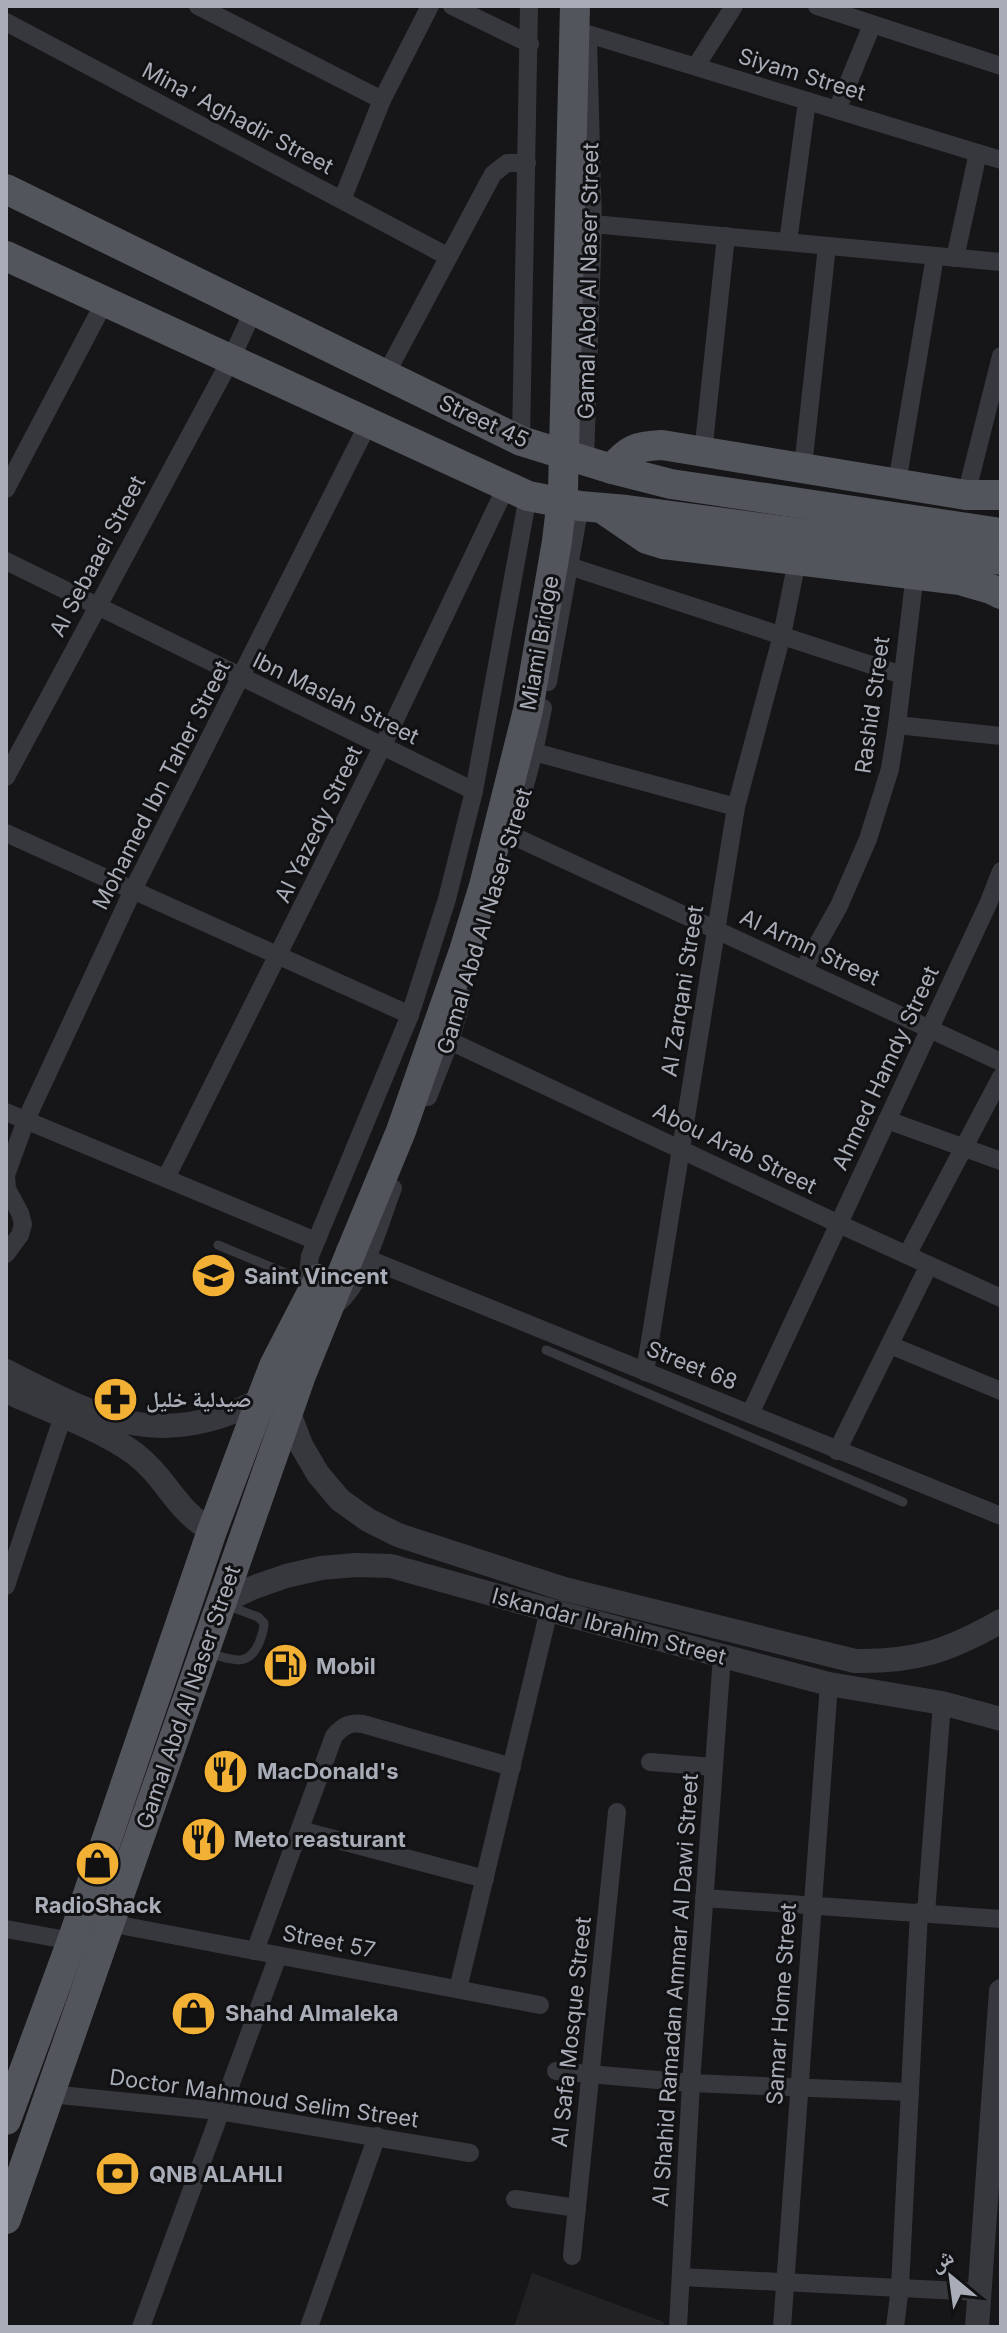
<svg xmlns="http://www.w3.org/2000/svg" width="1007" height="2333" font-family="Inter,'Noto Naskh Arabic',sans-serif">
  <rect width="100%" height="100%" fill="#161618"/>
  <!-- built -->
  <path fill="#222225" d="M532,2273L664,2322L663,2327H514Z"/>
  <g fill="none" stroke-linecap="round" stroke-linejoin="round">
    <!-- service -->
    <g stroke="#37383d" stroke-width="9">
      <path d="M218,1245L307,1282"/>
      <path d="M546,1350L903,1502"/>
      <path d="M207,1653C230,1658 247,1670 259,1643C262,1635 264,1631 264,1623L258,1617L226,1605"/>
    </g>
    <!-- minor -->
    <g stroke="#37383d" stroke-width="18">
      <path d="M198,6L382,100"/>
      <path d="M452,6L530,44"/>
      <path d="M817,6L1001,66"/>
      <path d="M6,22L447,256"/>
      <path d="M588,34L1001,160"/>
      <path d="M696,66L734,6"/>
      <path d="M837,110L872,25"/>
      <path d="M342,200L382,100L430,6"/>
      <path d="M593,224L1001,262"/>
      <path d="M788,242L807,101"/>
      <path d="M955,258L978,153"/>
      <path d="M386,374L493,174L507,163H527"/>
      <path d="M521,441L529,6"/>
      <path d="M703,453L726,236"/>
      <path d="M585,460L593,224L588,39"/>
      <path d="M803,467L827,246"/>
      <path d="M897,483L935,256"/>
      <path d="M6,489L105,301"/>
      <path d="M966,495L1001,356"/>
      <path d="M6,561L474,791"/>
      <path d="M569,566L902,675"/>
      <path d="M548,682L580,506"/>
      <path d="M897,725L1001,736"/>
      <path d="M534,752L736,807"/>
      <path d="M6,777L231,359L254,309"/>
      <path d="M518,811L534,752L543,708"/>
      <path d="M6,833L410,1015"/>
      <path d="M511,835L1001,1062"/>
      <path d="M803,970L839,906L868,839L890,769L897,725L915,573"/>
      <path d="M450,1041L839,1224L1001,1298"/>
      <path d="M428,1097L450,1041L463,997"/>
      <path d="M6,1112L316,1241"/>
      <path d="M887,1120L1001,1161"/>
      <path d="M166,1178L382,747L506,487"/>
      <path d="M6,1254L20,1235L23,1224L20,1213L7,1189L6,1175L26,1120L133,890L369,422"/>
      <path d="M907,1255L1001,1077"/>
      <path d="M366,1258L1001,1516"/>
      <path d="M307,1295V1282L310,1256L410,1015L447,899L474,791L528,496"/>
      <path d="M334,1306C363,1288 380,1221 393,1188"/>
      <path d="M890,1345L1001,1391"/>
      <path d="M645,1372L736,807L782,635L797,561"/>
      <path d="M750,1414L988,904L1001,871"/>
      <path d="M837,1451L929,1265"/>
      <path d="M6,1586L67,1404"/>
      <path d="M650,1762L714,1767"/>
      <path d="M300,1830L485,1879"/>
      <path d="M704,1898L1001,1919"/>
      <path d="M926,1913L942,1703"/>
      <path d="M109,1923L540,2005"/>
      <path d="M6,1929L72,1941"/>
      <path d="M255,1951L334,1736C343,1726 349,1722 363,1724L512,1767"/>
      <path d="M458,1989L549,1610"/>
      <path d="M556,2071L691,2083L910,2092"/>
      <path d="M50,2094L219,2111L470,2153"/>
      <path d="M515,2199L577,2208"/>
      <path d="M572,2256L617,1812"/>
      <path d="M681,2277L980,2292"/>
      <path d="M141,2327L278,1956"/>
      <path d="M309,2327L377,2136"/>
      <path d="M678,2327L691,2083L722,1656"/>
      <path d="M782,2327L829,1684"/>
      <path d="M895,2327L900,2287L919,1912"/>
    </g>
    <!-- tertiary -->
    <g stroke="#37383d" stroke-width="24">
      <path d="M6,1371C102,1419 156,1451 261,1400"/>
      <path d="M6,1391C45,1409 101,1429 134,1453C166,1477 176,1511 212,1531"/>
      <path d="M289,1413L301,1445L318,1474L340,1500L368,1520L398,1535L564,1589L855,1661C915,1662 949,1651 1001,1621"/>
      <path d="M220,1603L252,1588L286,1576L321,1568L356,1565L391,1566L549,1610L829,1684L942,1703L1001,1719"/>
      <path d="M977,2327L1001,1991"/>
    </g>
    <!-- primary -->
    <g stroke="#53555c" stroke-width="30">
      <path d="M6,189L521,441L612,469L671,484L1001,533"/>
      <path d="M6,256L528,496L580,506L627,510L1001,560"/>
      <path d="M612,469C628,449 637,446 662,445L966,495H1001"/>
      <path d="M606,511L647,539L663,544L960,580L991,589L1001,594"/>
      <path d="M6,2120L72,1941L212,1531L261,1400L274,1366L319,1279"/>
      <path d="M6,2219L301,1375L351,1252"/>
    </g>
    <!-- primary-bridge -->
    <path stroke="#53555c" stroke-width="30" d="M351,1252L401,1131L464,951L484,886L528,710L557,541L563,490L575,6"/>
  </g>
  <!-- icons -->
  <defs>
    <symbol id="school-disc" viewBox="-11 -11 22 22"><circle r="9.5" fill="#f2b134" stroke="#111113"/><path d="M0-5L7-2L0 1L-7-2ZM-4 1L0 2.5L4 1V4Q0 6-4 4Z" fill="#111"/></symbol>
    <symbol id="pharmacy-disc" viewBox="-11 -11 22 22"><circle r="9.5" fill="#f2b134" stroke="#111113"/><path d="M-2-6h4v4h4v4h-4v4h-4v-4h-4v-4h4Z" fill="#111"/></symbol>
    <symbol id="fuel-disc" viewBox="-11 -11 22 22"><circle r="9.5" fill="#f2b134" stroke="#111113"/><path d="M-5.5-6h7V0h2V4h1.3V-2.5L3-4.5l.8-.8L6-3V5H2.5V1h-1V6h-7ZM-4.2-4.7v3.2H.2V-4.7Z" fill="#111"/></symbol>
    <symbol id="restaurant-disc" viewBox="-11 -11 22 22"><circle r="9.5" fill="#f2b134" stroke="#111113"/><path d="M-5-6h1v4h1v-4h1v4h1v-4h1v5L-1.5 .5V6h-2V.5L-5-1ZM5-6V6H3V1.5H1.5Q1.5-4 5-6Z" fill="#111"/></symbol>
    <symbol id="shop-disc" viewBox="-11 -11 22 22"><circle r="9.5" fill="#f2b134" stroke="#111113"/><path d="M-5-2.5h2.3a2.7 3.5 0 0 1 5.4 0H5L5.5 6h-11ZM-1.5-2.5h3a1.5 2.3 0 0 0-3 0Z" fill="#111"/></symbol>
    <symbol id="bank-disc" viewBox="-11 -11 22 22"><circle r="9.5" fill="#f2b134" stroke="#111113"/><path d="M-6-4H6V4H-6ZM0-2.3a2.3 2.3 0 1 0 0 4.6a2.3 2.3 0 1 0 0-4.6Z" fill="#111"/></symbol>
  </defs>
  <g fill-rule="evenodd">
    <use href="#school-disc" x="188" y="1250" width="51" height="51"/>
    <use href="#pharmacy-disc" x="90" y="1374" width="51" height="51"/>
    <use href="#fuel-disc" x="260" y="1640" width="51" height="51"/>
    <use href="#restaurant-disc" x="200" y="1746" width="51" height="51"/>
    <use href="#restaurant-disc" x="178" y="1814" width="51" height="51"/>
    <use href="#shop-disc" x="72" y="1838" width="51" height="51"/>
    <use href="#shop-disc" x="168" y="1988" width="51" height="51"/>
    <use href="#bank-disc" x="92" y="2148" width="51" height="51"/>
  </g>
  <g text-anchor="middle" stroke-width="6" stroke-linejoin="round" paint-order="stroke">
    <!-- street labels -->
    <g font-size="22" fill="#a8adb8" stroke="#111113">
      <text transform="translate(802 74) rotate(17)" y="8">Siyam Street</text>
      <text transform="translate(238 118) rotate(28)" y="8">Mina' Aghadir Street</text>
      <text transform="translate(588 281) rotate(-89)" y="8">Gamal Abd Al Naser Street</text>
      <text transform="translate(484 421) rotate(25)" y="8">Street 45</text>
      <text transform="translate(97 556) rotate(-62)" y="8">Al Sebaaei Street</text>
      <text transform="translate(539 643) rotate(-80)" y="8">Miami Bridge</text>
      <text transform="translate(336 698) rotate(26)" y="8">Ibn Maslah Street</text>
      <text transform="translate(872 705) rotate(-82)" y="8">Rashid Street</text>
      <text transform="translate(161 785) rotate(-63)" y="8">Mohamed Ibn Taher Street</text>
      <text transform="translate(318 824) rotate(-64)" y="8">Al Yazedy Street</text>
      <text transform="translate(484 921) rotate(-73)" y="8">Gamal Abd Al Naser Street</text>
      <text transform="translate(810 947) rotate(25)" y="8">Al Armn Street</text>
      <text transform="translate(682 991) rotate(-81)" y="8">Al Zarqani Street</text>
      <text transform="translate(885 1068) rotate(-65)" y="8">Ahmed Hamdy Street</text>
      <text transform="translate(735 1148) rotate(26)" y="8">Abou Arab Street</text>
      <text transform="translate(692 1365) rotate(22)" y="8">Street 68</text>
      <text transform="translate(609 1626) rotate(15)" y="8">Iskandar Ibrahim Street</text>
      <text transform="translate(188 1697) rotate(-71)" y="8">Gamal Abd Al Naser Street</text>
      <text transform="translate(329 1941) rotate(11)" y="8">Street 57</text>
      <text transform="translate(675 1990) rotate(-86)" y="8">Al Shahid Ramadan Ammar Al Dawi Street</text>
      <text transform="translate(781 2004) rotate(-86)" y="8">Samar Home Street</text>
      <text transform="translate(571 2032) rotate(-84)" y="8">Al Safa Mosque Street</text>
      <text transform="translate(264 2098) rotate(8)" y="8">Doctor Mahmoud Selim Street</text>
    </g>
    <!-- poi labels -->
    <g font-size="22" font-weight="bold" fill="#a8adb8" stroke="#111113" text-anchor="start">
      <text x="244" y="1284">Saint Vincent</text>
      <text x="146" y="1407">صيدلية خليل</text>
      <text x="316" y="1674">Mobil</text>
      <text x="257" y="1779">MacDonald's</text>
      <text x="234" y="1847">Meto reasturant</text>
      <text x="98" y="1913" text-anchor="middle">RadioShack</text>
      <text x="225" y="2021">Shahd Almaleka</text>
      <text x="149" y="2182">QNB ALAHLI</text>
    </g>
  </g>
  <!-- border -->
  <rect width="1007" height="2333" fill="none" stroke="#a8adb8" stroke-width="16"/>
  <!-- north arrow -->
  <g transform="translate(951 2277) rotate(331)" stroke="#111113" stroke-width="6" paint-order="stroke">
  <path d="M0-6L14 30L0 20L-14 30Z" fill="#a8adb8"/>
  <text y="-12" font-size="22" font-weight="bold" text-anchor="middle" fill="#a8adb8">ش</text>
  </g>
</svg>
